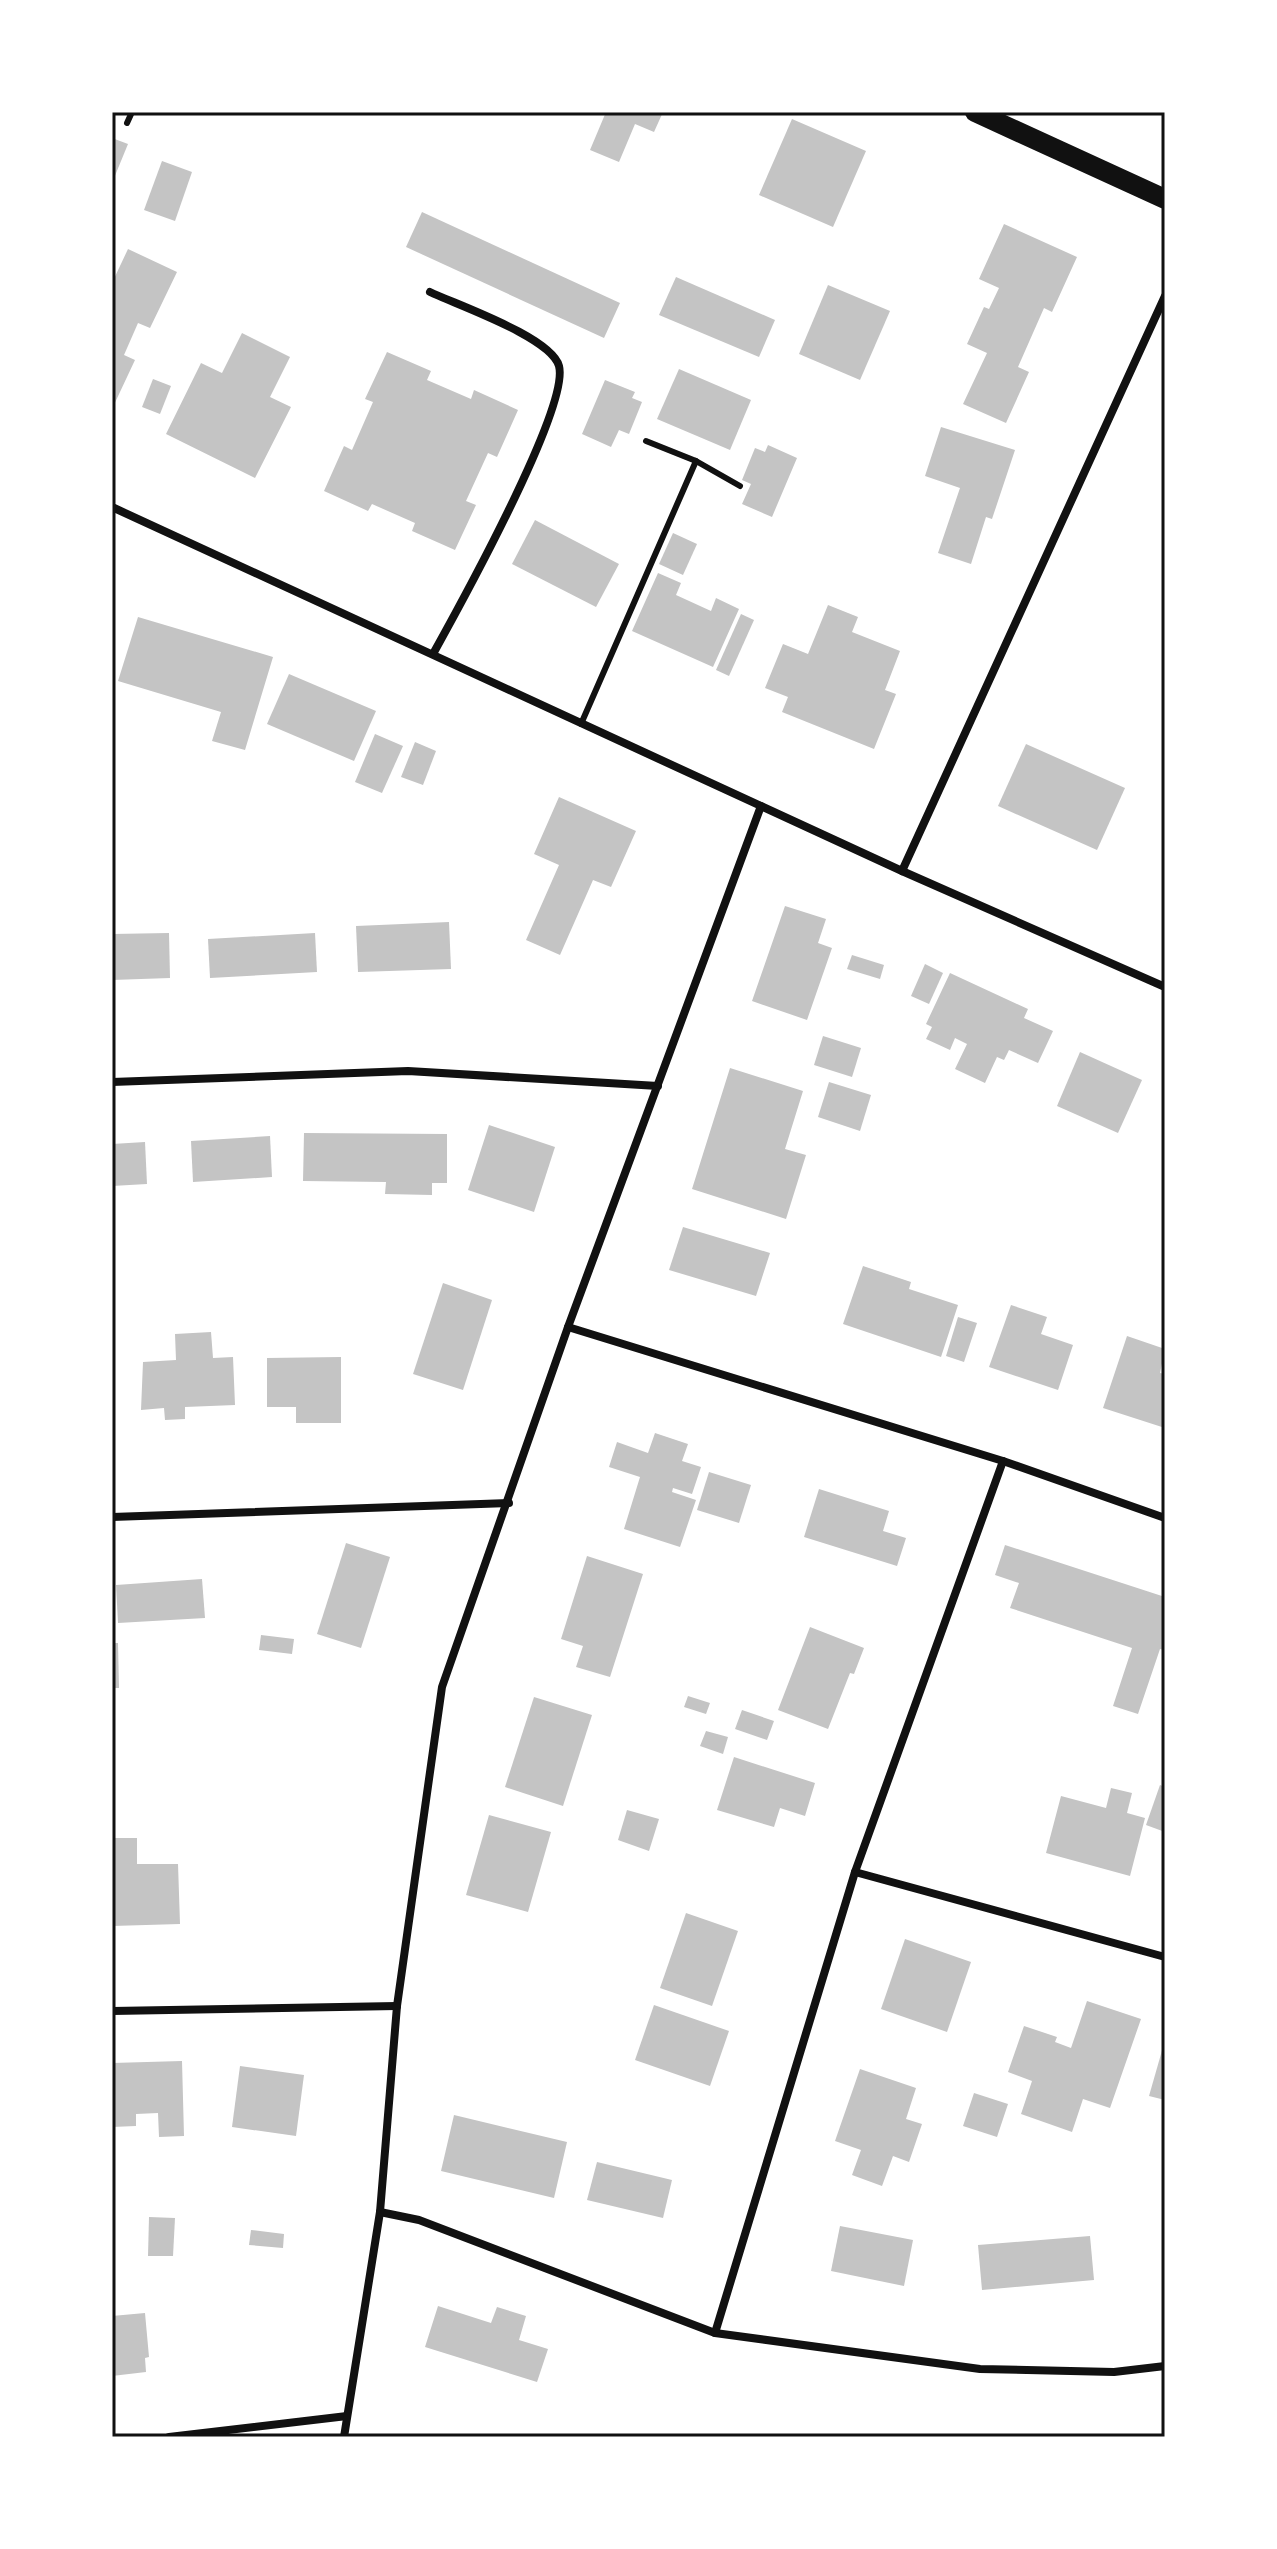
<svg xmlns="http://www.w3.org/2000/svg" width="1277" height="2549" font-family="Montserrat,sans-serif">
  <rect width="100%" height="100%" fill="#fff"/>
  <!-- building -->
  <g fill="#c4c4c4">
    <path d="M606,112H663L654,132L635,124L619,162L590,150Z"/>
    <path d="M792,119L866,151L833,227L759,195Z"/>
    <path d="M112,138L128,144L112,183Z"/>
    <path d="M162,161L192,172L175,221L144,210Z"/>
    <path d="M422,212L620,303L604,338L406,247Z"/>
    <path d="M1004,224L1077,257L1052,312L1044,308L1018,367L1029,372L1006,423L963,404L987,353L967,344L984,307L989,309L999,288L979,279Z"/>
    <path d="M128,249L177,272L150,328L138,323L124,355L135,360L112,409V283Z"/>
    <path d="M676,277L775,320L759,357L659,315Z"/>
    <path d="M828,285L890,311L860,380L799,354Z"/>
    <path d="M242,333L290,357L270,397L291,407L255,478L166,434L201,363L222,373Z"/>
    <path d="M387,352L431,371L427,380L471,399L474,390L518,410L497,457L488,453L466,501L476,505L455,550L412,531L415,523L372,504L368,511L324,491L344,446L352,450L373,402L365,399Z"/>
    <path d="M679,369L751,400L730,450L657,419Z"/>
    <path d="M153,379L171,386L160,414L142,407Z"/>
    <path d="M605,380L635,392L632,398L642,402L629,434L619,430L611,447L582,434Z"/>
    <path d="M941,427L1015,450L992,519L986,517L971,564L938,553L960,488L925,476Z"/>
    <path d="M768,445L797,458L772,517L742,504L751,484L742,480L755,448L765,452Z"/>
    <path d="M535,520L619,564L596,607L512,564Z"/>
    <path d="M673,533L697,544L683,575L659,564Z"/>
    <path d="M658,573L681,583L676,595L711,611L716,598L739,609L713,667L632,631Z"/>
    <path d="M828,605L858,617L852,632L900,651L885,690L896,694L874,749L782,712L788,697L765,688L783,644L808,654Z"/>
    <path d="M741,614L754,620L729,676L716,670Z"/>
    <path d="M138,617L273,657L245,750L212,741L221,712L118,681Z"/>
    <path d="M289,674L376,711L354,761L267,724Z"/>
    <path d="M375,734L403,746L382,793L355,782Z"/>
    <path d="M415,742L436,751L423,785L401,777Z"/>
    <path d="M1026,744L1125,788L1097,850L998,806Z"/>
    <path d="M559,797L636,831L611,887L593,880L560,955L526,940L559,865L534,854Z"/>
    <path d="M785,906L826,919L818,943L832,948L807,1020L752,1001Z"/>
    <path d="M449,922L451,969L358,972L356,926Z"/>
    <path d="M169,933L170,978L112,980V934Z"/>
    <path d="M315,933L317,972L210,978L208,939Z"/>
    <path d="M852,955L884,965L880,979L847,969Z"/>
    <path d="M925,964L943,973L929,1004L911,996Z"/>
    <path d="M950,973L1028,1009L1024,1018L1053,1031L1038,1063L1009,1050L1004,1060L997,1057L985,1083L955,1069L967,1044L955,1038L950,1050L926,1039L932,1027L926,1024Z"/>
    <path d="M823,1036L861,1048L852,1077L814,1065Z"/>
    <path d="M1080,1052L1142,1080L1118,1133L1057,1106Z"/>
    <path d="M730,1068L803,1091L785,1149L806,1155L786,1219L692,1189Z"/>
    <path d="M829,1082L871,1095L860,1131L818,1117Z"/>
    <path d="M489,1125L555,1147L534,1212L468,1190Z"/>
    <path d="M304,1133L447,1134V1183H432V1195L385,1194L386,1182L303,1181Z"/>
    <path d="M270,1136L272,1177L193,1182L191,1141Z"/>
    <path d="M145,1142L147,1184L112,1186V1144Z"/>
    <path d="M683,1227L770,1253L756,1296L669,1270Z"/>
    <path d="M863,1266L911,1282L909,1289L958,1305L941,1357L843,1324Z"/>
    <path d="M443,1283L492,1300L463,1390L413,1374Z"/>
    <path d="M1011,1305L1047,1317L1041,1334L1073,1345L1058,1390L989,1367Z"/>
    <path d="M958,1317L977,1323L964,1362L946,1356Z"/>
    <path d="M211,1332L213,1358L233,1357L235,1405L185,1407V1419L165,1420L164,1408L141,1410L143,1362L176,1360L175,1334Z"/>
    <path d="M1127,1336L1165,1349L1160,1373L1165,1374V1428L1103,1408Z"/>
    <path d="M341,1357V1423H296V1407H267V1358Z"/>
    <path d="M655,1433L688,1444L682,1461L701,1467L692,1494L673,1488L672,1492L696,1500L680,1547L624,1529L640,1477L609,1467L617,1442L648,1453Z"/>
    <path d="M709,1472L751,1485L739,1523L697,1510Z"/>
    <path d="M819,1489L889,1511L883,1531L906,1538L897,1566L804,1537Z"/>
    <path d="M346,1543L390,1557L361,1648L317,1634Z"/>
    <path d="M1005,1545L1165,1597V1650L1160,1649L1138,1714L1113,1706L1132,1648L1010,1608L1019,1583L995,1575Z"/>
    <path d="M587,1556L643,1574L610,1677L576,1667L583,1646L561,1639Z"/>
    <path d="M202,1579L205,1618L118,1623L116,1585Z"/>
    <path d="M810,1627L864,1648L854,1674L850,1673L828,1729L778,1710Z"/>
    <path d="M261,1635L294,1639L292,1654L259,1650Z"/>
    <path d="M112,1643H118L119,1688H112Z"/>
    <path d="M688,1696L710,1703L706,1714L684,1707Z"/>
    <path d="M534,1697L592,1715L563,1806L505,1787Z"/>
    <path d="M742,1710L774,1721L767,1740L735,1729Z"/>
    <path d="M706,1731L728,1737L723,1754L700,1746Z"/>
    <path d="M734,1757L815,1783L805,1816L780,1808L774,1827L717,1810Z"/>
    <path d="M1160,1785L1165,1787V1832L1146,1825Z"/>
    <path d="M1111,1788L1132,1793L1127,1813L1145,1818L1130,1876L1046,1853L1061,1796L1106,1808Z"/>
    <path d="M627,1810L659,1819L649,1851L618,1840Z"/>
    <path d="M489,1815L551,1832L528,1912L466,1895Z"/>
    <path d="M112,1838H137V1864H178L180,1924L112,1926Z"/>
    <path d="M686,1913L738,1931L712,2006L660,1988Z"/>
    <path d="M905,1939L971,1962L947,2032L881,2009Z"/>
    <path d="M1087,2001L1141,2019L1110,2108L1083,2099L1072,2132L1021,2114L1032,2081L1008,2072L1024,2026L1057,2037L1055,2042L1071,2048Z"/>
    <path d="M654,2005L729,2031L710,2086L635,2060Z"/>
    <path d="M1165,2040V2100L1149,2096Z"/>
    <path d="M182,2061L184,2136L159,2137L158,2113L136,2114V2126L112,2127V2063Z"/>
    <path d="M240,2066L304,2075L296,2136L232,2127Z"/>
    <path d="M860,2069L916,2088L906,2119L922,2124L909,2162L893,2156L882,2186L852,2175L861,2150L835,2141Z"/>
    <path d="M974,2093L1008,2104L997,2137L963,2126Z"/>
    <path d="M454,2115L567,2142L554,2198L441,2171Z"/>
    <path d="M597,2162L672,2180L663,2218L587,2200Z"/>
    <path d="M149,2217L175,2218L173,2256H148Z"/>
    <path d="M840,2226L913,2240L904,2286L831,2271Z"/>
    <path d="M251,2230L284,2234L283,2248L249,2245Z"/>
    <path d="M1090,2236L1094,2280L982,2290L978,2245Z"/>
    <path d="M438,2306L491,2323L497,2307L526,2316L519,2340L548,2349L537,2382L425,2347Z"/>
    <path d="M145,2313L149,2357L145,2358L146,2372L112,2376V2316Z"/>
  </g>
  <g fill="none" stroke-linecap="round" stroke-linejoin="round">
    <!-- service -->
    <g stroke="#111" stroke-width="6">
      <path d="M127,123L132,112"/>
      <path d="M696,461L740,486"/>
      <path d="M581,724L696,461L646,441"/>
    </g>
    <!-- minor -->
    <g stroke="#111" stroke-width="8">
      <path d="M430,292C457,305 551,337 559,366C570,407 458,609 433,654"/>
      <path d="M112,507L902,871L1165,987"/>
      <path d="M902,871L1165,296"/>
      <path d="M112,1082L408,1071L658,1086"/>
      <path d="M568,1327L1003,1461L1165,1518"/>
      <path d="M112,1517L509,1503"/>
      <path d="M855,1872L1165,1957"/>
      <path d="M112,2011L397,2006"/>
      <path d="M380,2212L419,2220L715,2333L980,2369L1114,2372L1165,2366"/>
      <path d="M715,2333L855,1872L1003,1461"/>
      <path d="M169,2437L347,2416"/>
      <path d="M344,2437L380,2212L397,2006L442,1687L568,1327L761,806"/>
    </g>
    <!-- primary -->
    <path stroke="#111" stroke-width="20" d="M975,112L1165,199"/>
  </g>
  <!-- border -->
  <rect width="1277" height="2549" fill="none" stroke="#ffffff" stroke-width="228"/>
  <rect x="114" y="114" width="1049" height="2321" fill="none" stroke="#111" stroke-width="3"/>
</svg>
